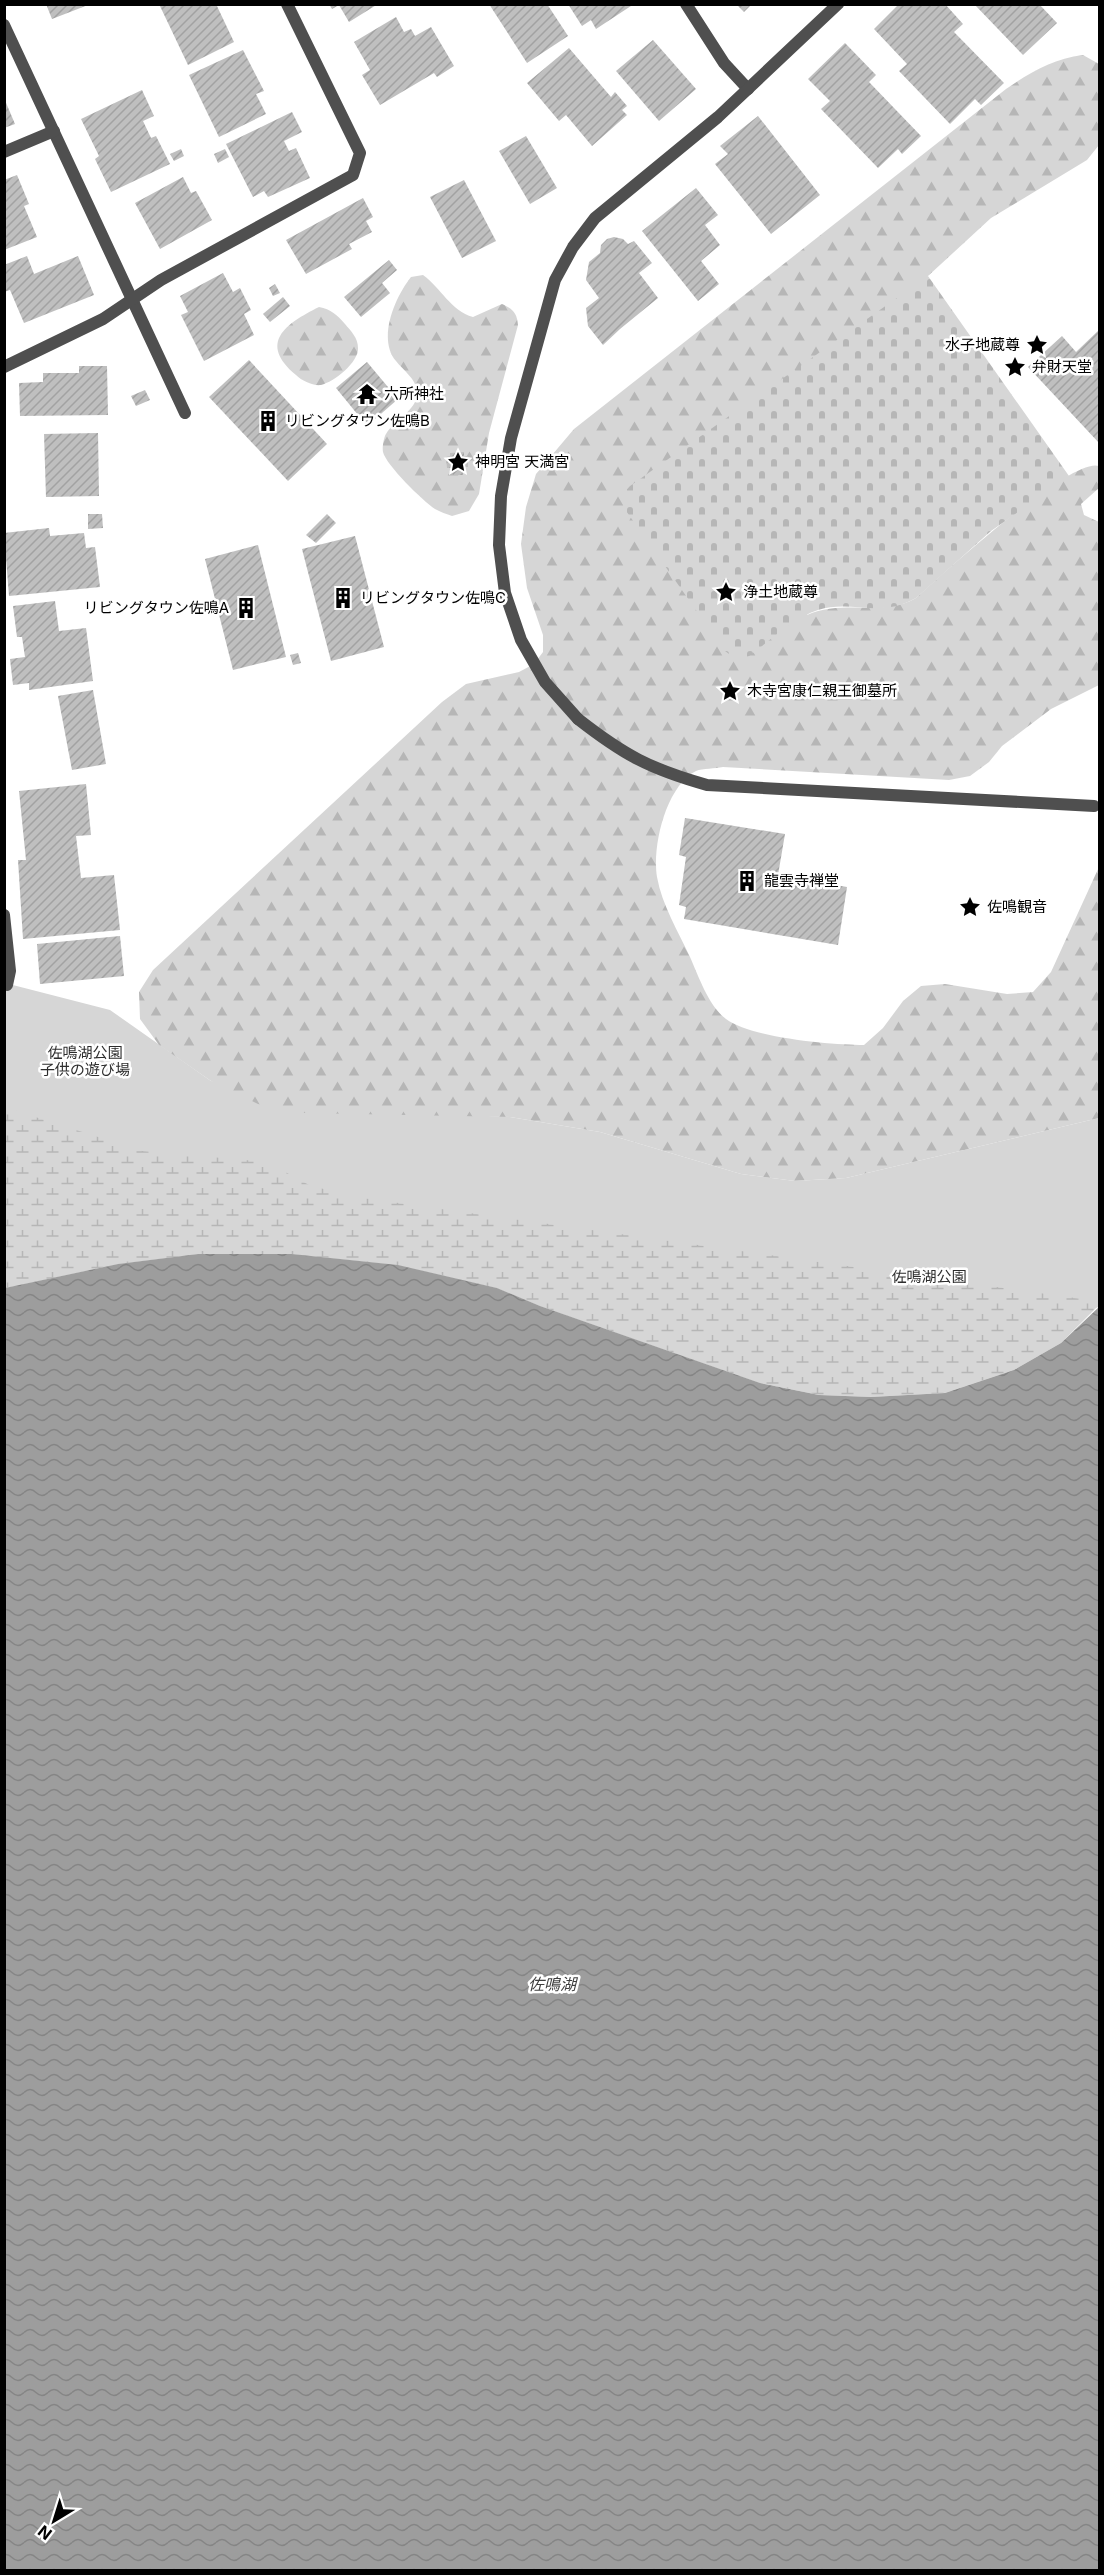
<svg xmlns="http://www.w3.org/2000/svg" width="1104" height="2575" font-family="Inter,'Noto Sans JP',sans-serif">
  <defs>
    <pattern id="forest-firs" width="22" height="20" patternUnits="userSpaceOnUse" patternTransform="scale(1.5)"><rect width="22" height="20" fill="#d6d6d6"/><path d="M5 1l3.5 6h-7zM16 11l3.5 6h-7z" fill="#b6b6b6"/></pattern>
    <pattern id="wetland-marsh" width="20" height="14" patternUnits="userSpaceOnUse" patternTransform="scale(1.5)"><rect width="20" height="14" fill="#d6d6d6"/><path d="M1 5h8M5 5V1M11 12h8M15 12V8" fill="none" stroke="#b6b6b6"/></pattern>
    <pattern id="cemetery-stones" width="16" height="16" patternUnits="userSpaceOnUse" patternTransform="scale(1.5)"><rect width="16" height="16" fill="#d6d6d6"/><path d="M2 7V4a2 2 0 0 1 4 0v3zM10 15v-3a2 2 0 0 1 4 0v3z" fill="#b6b6b6"/></pattern>
    <pattern id="water-waves" width="16" height="10" patternUnits="userSpaceOnUse" patternTransform="scale(1.5)"><rect width="16" height="10" fill="#9d9d9d"/><path d="M0 5q4-4 8 0t8 0" fill="none" stroke="#858585"/></pattern>
    <pattern id="building-hatch" width="6" height="6" patternUnits="userSpaceOnUse" patternTransform="scale(1.5)"><rect width="6" height="6" fill="#bfbfbf"/><path d="M-1 1l2-2M0 6l6-6M5 7l2-2" fill="none" stroke="#a2a2a2"/></pattern>
  </defs>
  <rect width="100%" height="100%" fill="#fff"/>
  <!-- green -->
  <path fill="#d6d6d6" d="M5,983L110,1010L211,1081L421,1113L510,1117L600,1132L741,1174L795,1181L846,1178L1099,1118V1307L760,1383L540,1306L497,1288L397,1265L292,1254H198L118,1264L5,1288Z"/>
  <!-- forest -->
  <g fill="url(#forest-firs)">
    <path d="M1083,55L1099,64V145L1087,160L991,218L928,276L807,615C842,599 883,617 916,598C941,575 1072,456 1099,466V488L1081,504L1084,515L1099,522V685L1051,709L1002,746L989,762L970,776L949,780L723,767C715,769 703,768 696,771C666,786 652,846 657,877C662,905 678,931 690,957C699,977 708,1005 726,1019C751,1038 832,1045 864,1045L883,1028L903,1001L921,986L945,984L1007,994L1033,992L1051,972L1099,867V1118L846,1178L795,1181L741,1174L600,1132L510,1117L305,1113L258,1104L211,1081L159,1045L140,1019L139,992L153,970L442,702L466,684L519,672L534,664L543,652V635L527,588L521,544L526,507L536,474L574,429L1006,89C1031,72 1053,59 1083,55Z"/>
    <path d="M423,275C441,288 451,311 473,317L502,304C513,309 517,313 518,325L489,433L479,494L469,511L452,516C447,514 440,512 435,509C423,501 386,465 383,452C382,447 384,437 386,434C394,419 419,410 417,391C416,379 403,370 396,361C377,339 395,297 411,277Z"/>
    <path d="M319,307C331,309 337,315 345,324C351,331 358,338 358,348C359,362 334,382 321,385C313,386 302,381 296,375C258,343 285,324 319,307Z"/>
  </g>
  <!-- wetland -->
  <path fill="url(#wetland-marsh)" d="M4,1107L142,1151L267,1162L309,1185L349,1196L1096,1301L1097,1307L1061,1343L1014,1370L945,1393L871,1397L819,1395L760,1383L540,1306L497,1288L397,1265L292,1254H198L118,1264L5,1288Z"/>
  <!-- cemetery -->
  <path fill="url(#cemetery-stones)" d="M928,276L1069,476L991,531L916,598C879,619 852,599 818,610C793,618 770,641 749,656L736,659L725,651L624,508L621,496L630,486Z"/>
  <!-- water -->
  <path fill="url(#water-waves)" d="M198,1254H292L398,1265L497,1288L540,1306L760,1383L819,1395L871,1397L945,1393L1014,1370L1061,1343L1099,1307V2570H5V1288L118,1264Z"/>
  <!-- building -->
  <g fill="url(#building-hatch)">
    <path d="M46,4H88V5L52,19Z"/>
    <path d="M159,4H216L234,42L188,65Z"/>
    <path d="M329,4H378L349,22L339,5L332,9Z"/>
    <path d="M489,4H547L568,36L527,63Z"/>
    <path d="M568,4H634L596,29L591,20L582,26Z"/>
    <path d="M736,4H752L744,12Z"/>
    <path d="M899,4H945L963,24L954,32L1004,83L981,105L975,99L950,124L899,71L907,64L874,29Z"/>
    <path d="M974,4H1039L1057,23L1023,55Z"/>
    <path d="M396,17L404,32L411,29L415,36L431,27L454,66L437,77L434,73L380,105L362,75L370,70L354,42Z"/>
    <path d="M653,40L696,89L659,121L616,71Z"/>
    <path d="M845,43L876,75L869,82L921,136L902,154L898,149L878,168L821,109L830,101L808,79Z"/>
    <path d="M569,48L611,97L615,92L627,106L622,110L627,115L592,146L566,115L559,121L527,83Z"/>
    <path d="M243,50L264,91L256,94L266,114L219,137L189,75Z"/>
    <path d="M142,90L154,116L143,121L151,138L156,136L170,164L111,192L95,159L99,156L81,119Z"/>
    <path d="M4,98L15,124L4,128Z"/>
    <path d="M292,112L302,132L284,141L289,151L296,148L310,178L268,197L264,191L253,197L226,144Z"/>
    <path d="M758,116L820,195L771,234L715,164L728,154L720,146Z"/>
    <path d="M526,136L557,188L530,204L499,151Z"/>
    <path d="M181,149L184,156L174,161L170,154Z"/>
    <path d="M225,149L229,157L218,163L214,154Z"/>
    <path d="M17,175L29,204L24,206L37,237L4,250V180Z"/>
    <path d="M183,177L191,193L196,191L212,220L160,249L135,203Z"/>
    <path d="M464,180L496,241L462,258L430,197Z"/>
    <path d="M696,188L718,215L705,225L720,245L701,261L719,284L698,301L642,231Z"/>
    <path d="M363,198L373,217L366,221L372,232L349,244L352,249L306,274L286,240Z"/>
    <path d="M614,237L623,239L628,244L634,241L652,263L639,273L658,298L620,329L603,345L588,326L586,308L599,298L586,280L589,262L600,253L601,245L607,239Z"/>
    <path d="M27,256L34,274L78,256L94,295L24,323L10,290L4,292V265Z"/>
    <path d="M389,260L397,270L382,283L390,293L361,317L344,297Z"/>
    <path d="M223,273L233,292L240,288L251,310L244,314L254,335L204,361L181,315L188,312L180,296Z"/>
    <path d="M275,284L280,293L273,296L269,288Z"/>
    <path d="M283,297L290,306L270,322L263,314Z"/>
    <path d="M1100,329V444L1028,367L1062,336L1076,352Z"/>
    <path d="M249,360L327,444L288,481L209,397Z"/>
    <path d="M367,362L398,399L367,426L336,388Z"/>
    <path d="M79,366H107L108,415L20,416L19,383L43,382V373H79Z"/>
    <path d="M145,390L150,400L136,406L131,396Z"/>
    <path d="M98,433L99,496L46,497L44,434Z"/>
    <path d="M464,452V456H468V467H462L463,475H453V468H447L446,457L450,456V453Z"/>
    <path d="M88,514H102L103,528L88,529Z"/>
    <path d="M327,514L336,523L316,543L306,535Z"/>
    <path d="M49,528L50,536L84,533L86,548L95,547L100,587L9,596L4,533Z"/>
    <path d="M355,536L384,647L331,661L302,549Z"/>
    <path d="M258,545L286,657L233,670L205,559Z"/>
    <path d="M55,601L59,631L86,628L93,681L29,690V683L13,685L10,659L25,657L22,637H17L13,606Z"/>
    <path d="M298,653L301,663L293,665L290,655Z"/>
    <path d="M93,690L106,764L72,770L58,696Z"/>
    <path d="M86,784L91,835L76,836L81,878L114,875L120,930L23,939L18,860H26L19,791Z"/>
    <path d="M685,818L785,834L778,875L847,887L838,945L684,919L686,907L679,905L686,857L679,855Z"/>
    <path d="M120,936L124,976L40,984L37,944Z"/>
  </g>
  <g fill="none" stroke-linecap="round" stroke-linejoin="round">
    <!-- lane -->
    <path stroke="#4f4f4f" stroke-width="12" d="M578,719C624,755 650,769 707,785L1094,806"/>
    <!-- street -->
    <g stroke="#4f4f4f" stroke-width="12">
      <path d="M686,4L724,63L748,89"/>
      <path d="M4,25L185,413"/>
      <path d="M4,152L54,131"/>
      <path d="M4,367L103,319L161,280L353,175L360,153L287,4"/>
      <path d="M578,719L545,682L521,640L505,593L499,545L501,496L511,438L555,280L573,247L595,218L718,117L838,4"/>
      <path d="M4,915L10,971L7,985"/>
    </g>
  </g>
  <!-- icons -->
  <defs>
    <symbol id="sight-bare" viewBox="-9 -9 18 18"><path d="M0-6L1.8-2.2L6-1.7L2.9 1.2L3.7 5.4L0 3.3L-3.7 5.4L-2.9 1.2L-6-1.7L-1.8-2.2Z" fill="#000" stroke="#fff" stroke-width="2.5" paint-order="stroke"/></symbol>
    <symbol id="temple-bare" viewBox="-9 -9 18 18"><path d="M0-6L5-2H3V0L6.5 2.5H4V6H1.5V3h-3V6H-4V2.5H-6.5L-3 0V-2H-5Z" fill="#000" stroke="#fff" stroke-width="2.5" paint-order="stroke"/></symbol>
    <symbol id="building-bare" viewBox="-9 -9 18 18"><path d="M-4-6H4V6H1V3H-1V6H-4ZM-2.5-4.3h1.7v1.8h-1.7ZM.8-4.3h1.7v1.8H.8ZM-2.5-1h1.7V.8h-1.7ZM.8-1h1.7V.8H.8Z" fill="#000" stroke="#fff" stroke-width="2.5" paint-order="stroke"/></symbol>
  </defs>
  <g fill-rule="evenodd">
    <use href="#sight-bare" x="1022" y="330" width="30" height="30"/>
    <use href="#sight-bare" x="1000" y="352" width="30" height="30"/>
    <use href="#temple-bare" x="352" y="379" width="30" height="30"/>
    <use href="#building-bare" x="253" y="406" width="30" height="30"/>
    <use href="#sight-bare" x="443" y="447" width="30" height="30"/>
    <use href="#sight-bare" x="711" y="577" width="30" height="30"/>
    <use href="#building-bare" x="328" y="583" width="30" height="30"/>
    <use href="#building-bare" x="231" y="593" width="30" height="30"/>
    <use href="#sight-bare" x="715" y="676" width="30" height="30"/>
    <use href="#building-bare" x="732" y="866" width="30" height="30"/>
    <use href="#sight-bare" x="955" y="892" width="30" height="30"/>
  </g>
  <g text-anchor="middle" stroke-width="5" stroke-linejoin="round" paint-order="stroke">
    <!-- poi labels -->
    <g font-size="15" fill="#000" stroke="#fff" text-anchor="start">
      <text x="1020" y="350" text-anchor="end">水子地蔵尊</text>
      <text x="1032" y="372">弁財天堂</text>
      <text x="384" y="399">六所神社</text>
      <text x="285" y="426">リビングタウン佐鳴B</text>
      <text x="475" y="467">神明宮 天満宮</text>
      <text x="743" y="597">浄土地蔵尊</text>
      <text x="360" y="603">リビングタウン佐鳴C</text>
      <text x="229" y="613" text-anchor="end">リビングタウン佐鳴A</text>
      <text x="747" y="696">木寺宮康仁親王御墓所</text>
      <text x="764" y="886">龍雲寺禅堂</text>
      <text x="987" y="912">佐鳴観音</text>
    </g>
    <!-- park labels -->
    <g font-size="15" fill="#2d2d2d" stroke="#fff">
      <text x="85" y="1058">佐鳴湖公園<tspan x="85" dy="17">子供の遊び場</tspan></text>
      <text x="929" y="1282">佐鳴湖公園</text>
    </g>
    <!-- water labels -->
    <g font-size="16" font-style="italic" fill="#3e3e3e" stroke="#fff">
      <text x="552" y="1990">佐鳴湖</text>
    </g>
  </g>
  <!-- border -->
  <rect width="1104" height="2575" fill="none" stroke="#000000" stroke-width="12"/>
  <!-- north arrow -->
  <g transform="translate(54 2521) rotate(218)" stroke="#ffffff" stroke-width="4.5" paint-order="stroke">
  <path d="M0-4.5L10 22L0 15L-10 22Z" fill="#000000"/>
  <text y="-9" font-size="16" font-weight="bold" text-anchor="middle" fill="#000000">N</text>
  </g>
</svg>
